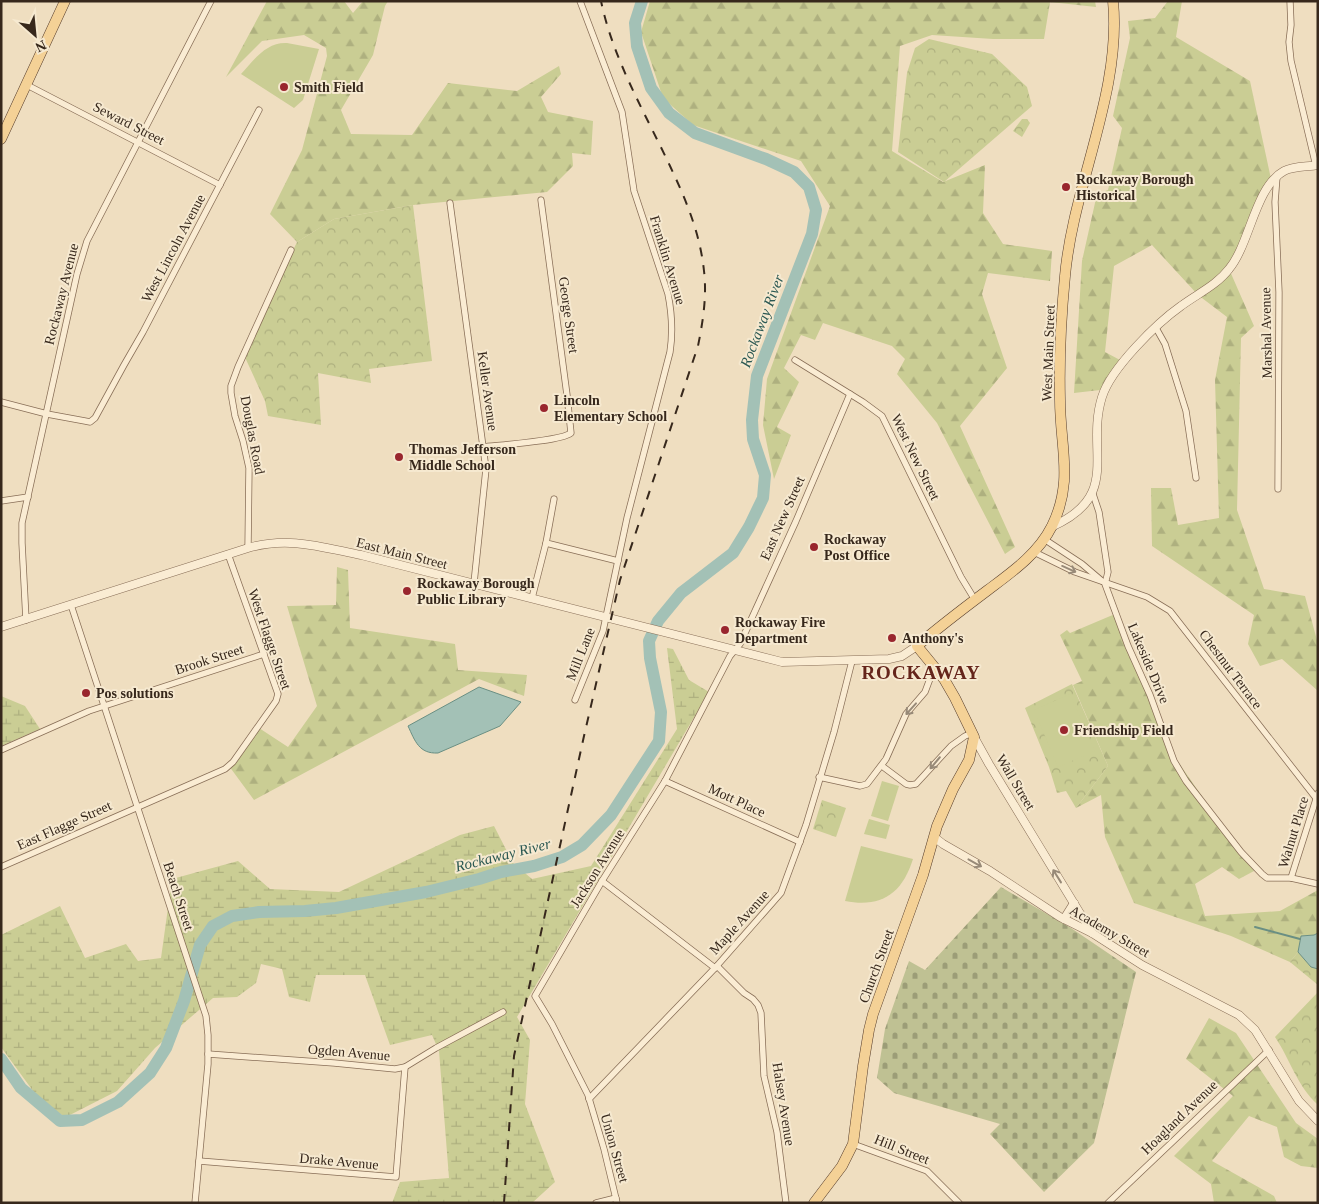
<svg xmlns="http://www.w3.org/2000/svg" width="1319" height="1204" font-family="'Times New Roman',serif">
  <defs>
    <pattern id="forest-firs" width="22" height="20" patternUnits="userSpaceOnUse" patternTransform="scale(1.25)"><rect width="22" height="20" fill="#cacd94"/><path d="M5 1l3.5 6h-7zM16 11l3.5 6h-7z" fill="#aeb07f"/></pattern>
    <pattern id="wetland-marsh" width="20" height="14" patternUnits="userSpaceOnUse" patternTransform="scale(1.25)"><rect width="20" height="14" fill="#cacd94"/><path d="M1 5h8M5 5V1M11 12h8M15 12V8" fill="none" stroke="#aeb07f"/></pattern>
    <pattern id="cemetery-stones" width="16" height="16" patternUnits="userSpaceOnUse" patternTransform="scale(1.25)"><rect width="16" height="16" fill="#bfc193"/><path d="M2 7V4a2 2 0 0 1 4 0v3zM10 15v-3a2 2 0 0 1 4 0v3z" fill="#9c9d77"/></pattern>
    <pattern id="park-crowns" width="20" height="18" patternUnits="userSpaceOnUse" patternTransform="scale(1.25)"><rect width="20" height="18" fill="#cacd94"/><path d="M2 6a3 3 0 1 1 6 0M12 15a3 3 0 1 1 6 0" fill="none" stroke="#aeb07f"/></pattern>
  </defs>
  <rect width="100%" height="100%" fill="#efdec0"/>
  <!-- forest -->
  <g fill="url(#forest-firs)">
    <path d="M267,1H344L353,13L363,1H388L385,6L373,55L341,110L351,134L412,135L448,83L517,91L559,66L561,74L541,97L548,112L593,121L591,155L572,153L573,166L547,192L413,205L334,219L297,242L270,214L302,150L327,56L326,48L304,35L262,41L226,77Z"/>
    <path d="M650,1H1095L1096,7L1050,2L1044,39H993L932,35L900,46L892,151L943,182L985,165L983,213L1003,244L1052,251L1050,281L988,273L982,294L1007,368L960,426L1015,547L1005,554L937,423L897,374L905,359L892,346L823,323L815,340L801,335L784,368L799,382L777,427L791,435L774,479L763,425L767,379L830,206L801,161L693,125L663,98L641,32Z"/>
    <path d="M1168,1H1182L1176,37L1250,81L1271,179L1229,269L1254,326L1241,338L1237,510L1264,589L1305,596L1318,644V691L1282,659L1260,666L1248,644L1254,615L1152,546L1151,488H1171L1178,525L1219,518L1215,380L1227,317L1198,295L1152,245L1114,266L1105,352L1120,360L1100,390L1074,393L1082,261L1097,194L1108,190L1122,128L1113,116L1130,38L1128,21L1155,18Z"/>
    <path d="M337,567L348,570L350,628L455,644L458,670L527,675L524,696L479,679L254,800L229,766L259,728L288,747L317,706L287,606L336,605Z"/>
    <path d="M1115,614L1167,746L1254,871L1239,879L1222,867L1195,884L1205,916L1280,911L1318,890V933L1314,935L1301,936L1298,952L1290,962L1231,936L1134,903L1105,837L1101,795L1076,808L1108,766L1073,685L1082,681L1060,635L1067,630L1070,633Z"/>
    <path d="M1209,1018L1236,1033L1296,1123L1318,1139V1168L1301,1166L1284,1157L1277,1127L1249,1116L1212,1161L1274,1196L1277,1203H1214L1211,1184L1174,1156L1233,1096L1186,1059Z"/>
  </g>
  <!-- wetland -->
  <g fill="url(#wetland-marsh)">
    <path d="M667,648L673,649L689,680L709,692L517,1017L530,1040L525,1104L555,1182L532,1203H392L400,1182L449,1178L439,1051L432,1035L390,1045L365,975H316L310,1002L289,997L282,969L261,964L256,983L237,997L213,998L155,1048L117,1091L66,1117L44,1106L1,1047V935L60,906L85,958L126,944L138,961L161,958L172,879L238,861L270,889L339,892L460,835L494,826L513,863L532,879L591,866L677,729Z"/>
    <path d="M1,696L25,706L40,729L1,746Z"/>
  </g>
  <!-- cemetery -->
  <path fill="url(#cemetery-stones)" d="M1001,887L1071,928L1136,972L1094,1143L1044,1192L990,1134L1000,1124L894,1093L877,1078L885,1029L909,961L925,970Z"/>
  <!-- park -->
  <g fill="url(#park-crowns)">
    <path d="M929,39L992,54L1027,87L1032,106L944,182L898,152L907,73L915,48Z"/>
    <path d="M1022,119H1027L1030,123L1022,137L1013,131Z"/>
    <path d="M413,205L432,361L369,369L371,383L318,373L321,425L268,416L265,401L243,353L297,242L334,219Z"/>
    <path d="M1072,684L1108,766L1076,808L1066,791L1057,793L1049,767L1025,708Z"/>
    <path d="M822,800L846,808L836,837L813,829Z"/>
    <path d="M1298,952L1311,967L1318,969V985L1290,962Z"/>
    <path d="M1318,992V1105C1297,1086 1290,1059 1275,1037Z"/>
  </g>
  <!-- pitch -->
  <g fill="#cacd94">
    <path d="M287,43L319,49L303,100L294,108L241,74C254,60 266,42 287,43Z"/>
    <path d="M1070,694L1095,751L1058,767L1034,710Z"/>
    <path d="M882,781L899,786L888,821L871,816Z"/>
    <path d="M869,819L890,825L886,839L864,834Z"/>
    <path d="M861,846L913,859C902,894 881,908 845,901Z"/>
  </g>
  <!-- water -->
  <g fill="#a3c1b6" stroke="#6a8f83">
    <path d="M479,687L521,702L500,726L438,753C419,754 415,741 408,726Z"/>
    <path d="M1318,933V969L1311,967L1298,952L1301,936L1314,935Z"/>
  </g>
  <g fill="none" stroke-linecap="round" stroke-linejoin="round">
    <!-- stream -->
    <path stroke="#6a8f83" stroke-width="2" d="M1255,927L1300,939"/>
    <!-- river -->
    <path stroke="#a3c1b6" stroke-width="12" d="M1,1059L21,1088L60,1121L82,1120L118,1102L150,1073L166,1048L184,1001L200,945L213,926L232,916L259,912L305,911L336,908L426,892L479,879L501,872L534,866L562,857L582,845L611,815L659,741L661,712L650,658L649,641L658,621L681,593L733,553L749,527L763,498L765,475L753,439L752,420L757,376L812,234L816,210L809,187L794,172L766,159L695,133L669,113L651,88L637,46L635,23L642,1"/>
    <defs>
      <g id="minor">
        <path d="M1290,1L1291,25L1289,42L1291,61L1316,166"/>
        <path d="M27,85L220,185"/>
        <path d="M1277,176L1275,202L1279,292L1278,489"/>
        <path d="M450,203L486,469L474,583"/>
        <path d="M1156,328L1165,344L1186,411L1196,478"/>
        <path d="M795,360L863,402L882,416L961,577L975,600"/>
        <path d="M1,402L47,414L85,421L90,422L95,418L124,365L143,332L259,110"/>
        <path d="M483,447C500,445 561,441 571,433L567,395L541,200"/>
        <path d="M1093,494L1099,512L1108,572L1105,584L1128,646L1150,695L1174,761L1186,781L1241,852L1262,874L1267,878H1291L1318,884"/>
        <path d="M554,499L546,543L618,561"/>
        <path d="M1,501L28,497"/>
        <path d="M1044,539L1082,564L1102,581"/>
        <path d="M248,548L249,468L243,441L235,416L231,393V386L238,367L291,250"/>
        <path d="M1034,552L1075,572L1147,597L1170,611L1316,798"/>
        <path d="M532,598L546,543"/>
        <path d="M71,605L206,1016L208,1035V1064L195,1203"/>
        <path d="M26,620L22,543V523L77,274L87,241L211,1"/>
        <path d="M575,700L603,631L627,518L670,352C673,332 672,314 668,294L634,191L622,112L580,1"/>
        <path d="M1,750L89,711L264,654"/>
        <path d="M882,766L906,784L910,785L916,784L951,746L965,736L973,733"/>
        <path d="M819,777L860,786L867,784L886,759L906,714L925,692L934,668"/>
        <path d="M665,781L800,842"/>
        <path d="M1,867L225,769L233,762L276,701L278,694L228,554"/>
        <path d="M1291,878L1318,793"/>
        <path d="M602,881L715,968"/>
        <path d="M717,966L744,993L753,999L758,1005L761,1013L764,1076L777,1132L786,1203"/>
        <path d="M208,1054L334,1063L395,1069L405,1067L436,1048L503,1012"/>
        <path d="M589,1099L715,968L781,893L806,825L834,732L852,661"/>
        <path d="M853,1144L927,1171L959,1203"/>
        <path d="M199,1161L396,1177L405,1067"/>
        <path d="M596,1203L616,1198"/>
        <path d="M617,1203L604,1149L588,1095L552,1024L535,996L602,881L665,781L730,656L740,644L796,521L850,394"/>
        <path d="M1108,1203L1269,1050"/>
      </g>
      <g id="tertiary">
        <path d="M1051,527C1123,496 1085,451 1102,397C1111,368 1157,323 1181,306C1197,294 1217,285 1229,269C1250,244 1255,187 1284,171C1294,166 1307,167 1318,165"/>
        <path d="M1,627L248,548C288,536 321,547 361,555L782,662L889,659L902,656L917,646"/>
        <path d="M974,737L989,764L1092,933"/>
        <path d="M934,837L943,844L990,871L1060,917L1092,933L1142,965L1239,1015L1255,1030L1299,1101L1318,1121"/>
        <path d="M1064,919L1074,903"/>
      </g>
      <g id="primary">
        <path d="M1,139L65,1"/>
        <path d="M814,1203L842,1166L853,1144L863,1066L869,1030L873,1014L923,875L937,826L953,789L969,760L974,737L955,698L944,679L917,646C940,626 964,608 988,590C1012,572 1038,554 1052,526C1074,481 1060,447 1060,400C1059,359 1061,317 1065,276C1073,185 1122,92 1113,1"/>
      </g>
    </defs>
    <!-- minor casing -->
    <use href="#minor" stroke="#886e57" stroke-width="7"/>
    <!-- tertiary casing -->
    <use href="#tertiary" stroke="#886e57" stroke-width="9"/>
    <!-- primary casing -->
    <use href="#primary" stroke="#563d2c" stroke-width="11"/>
    <!-- minor -->
    <use href="#minor" stroke="#faecd3" stroke-width="5.5"/>
    <!-- tertiary -->
    <use href="#tertiary" stroke="#faecd3" stroke-width="8"/>
    <!-- primary -->
    <use href="#primary" stroke="#f4d196" stroke-width="10"/>
    <!-- rail -->
    <path stroke="#37281c" stroke-width="2" stroke-dasharray="9 9" stroke-linecap="butt" d="M504,1203L514,1056L584,736L620,580L698,346C703,321 707,296 704,271C700,233 686,200 670,166C645,113 613,59 601,1"/>
  </g>
  <!-- one-way arrows -->
  <defs><path id="oneway-shaft" d="M-6 0H5M1.5-3L5.5 0L1.5 3" fill="none" stroke-width="1.6" stroke-linecap="round" stroke-linejoin="round" transform="scale(1.25)"/></defs>
  <g stroke="#988a78">
    <use href="#oneway-shaft" transform="translate(1069 569) rotate(24)"/>
    <use href="#oneway-shaft" transform="translate(911 709) rotate(132)"/>
    <use href="#oneway-shaft" transform="translate(935 763) rotate(130)"/>
    <use href="#oneway-shaft" transform="translate(975 863) rotate(29)"/>
    <use href="#oneway-shaft" transform="translate(1057 876) rotate(-122)"/>
  </g>
  <!-- markers -->
  <g fill="#99262e" stroke="#f6e9d0" stroke-width="2">
    <circle cx="284" cy="87" r="5"/>
    <circle cx="1066" cy="187" r="5"/>
    <circle cx="544" cy="408" r="5"/>
    <circle cx="399" cy="457" r="5"/>
    <circle cx="814" cy="547" r="5"/>
    <circle cx="407" cy="591" r="5"/>
    <circle cx="725" cy="630" r="5"/>
    <circle cx="892" cy="638" r="5"/>
    <circle cx="86" cy="693" r="5"/>
    <circle cx="1064" cy="730" r="5"/>
  </g>
  <g text-anchor="middle" stroke-width="4" stroke-linejoin="round" paint-order="stroke">
    <!-- poi labels -->
    <g font-size="14" font-weight="bold" fill="#37281c" stroke="#f6e9d0" text-anchor="start">
      <text x="294" y="92">Smith Field</text>
      <text x="1076" y="184">Rockaway Borough<tspan x="1076" dy="16">Historical</tspan></text>
      <text x="554" y="405">Lincoln<tspan x="554" dy="16">Elementary School</tspan></text>
      <text x="409" y="454">Thomas Jefferson<tspan x="409" dy="16">Middle School</tspan></text>
      <text x="824" y="544">Rockaway<tspan x="824" dy="16">Post Office</tspan></text>
      <text x="417" y="588">Rockaway Borough<tspan x="417" dy="16">Public Library</tspan></text>
      <text x="735" y="627">Rockaway Fire<tspan x="735" dy="16">Department</tspan></text>
      <text x="902" y="643">Anthony's</text>
      <text x="96" y="698">Pos solutions</text>
      <text x="1074" y="735">Friendship Field</text>
    </g>
    <!-- street labels -->
    <g font-size="14" fill="#37281c" stroke="#f6e9d0">
      <text transform="translate(129 123) rotate(27)" y="5">Seward Street</text>
      <text transform="translate(173 248) rotate(-62)" y="5">West Lincoln Avenue</text>
      <text transform="translate(668 260) rotate(73)" y="5">Franklin Avenue</text>
      <text transform="translate(61 294) rotate(-76)" y="5">Rockaway Avenue</text>
      <text transform="translate(569 315) rotate(82)" y="5">George Street</text>
      <text transform="translate(1266 333) rotate(-91)" y="5">Marshal Avenue</text>
      <text transform="translate(1048 353) rotate(-88)" y="5">West Main Street</text>
      <text transform="translate(488 391) rotate(82)" y="5">Keller Avenue</text>
      <text transform="translate(253 435) rotate(79)" y="5">Douglas Road</text>
      <text transform="translate(916 457) rotate(64)" y="5">West New Street</text>
      <text transform="translate(782 518) rotate(-66)" y="5">East New Street</text>
      <text transform="translate(402 553) rotate(14)" y="5">East Main Street</text>
      <text transform="translate(270 639) rotate(71)" y="5">West Flagge Street</text>
      <text transform="translate(580 654) rotate(-68)" y="5">Mill Lane</text>
      <text transform="translate(209 659) rotate(-18)" y="5">Brook Street</text>
      <text transform="translate(1149 663) rotate(67)" y="5">Lakeside Drive</text>
      <text transform="translate(1231 669) rotate(53)" y="5">Chestnut Terrace</text>
      <text transform="translate(1016 782) rotate(59)" y="5">Wall Street</text>
      <text transform="translate(737 800) rotate(25)" y="5">Mott Place</text>
      <text transform="translate(64 825) rotate(-24)" y="5">East Flagge Street</text>
      <text transform="translate(1293 832) rotate(-73)" y="5">Walnut Place</text>
      <text transform="translate(597 868) rotate(-58)" y="5">Jackson Avenue</text>
      <text transform="translate(179 896) rotate(72)" y="5">Beach Street</text>
      <text transform="translate(739 922) rotate(-48)" y="5">Maple Avenue</text>
      <text transform="translate(1110 931) rotate(30)" y="5">Academy Street</text>
      <text transform="translate(876 966) rotate(-70)" y="5">Church Street</text>
      <text transform="translate(349 1052) rotate(5)" y="5">Ogden Avenue</text>
      <text transform="translate(784 1104) rotate(81)" y="5">Halsey Avenue</text>
      <text transform="translate(1179 1117) rotate(-44)" y="5">Hoagland Avenue</text>
      <text transform="translate(615 1148) rotate(74)" y="5">Union Street</text>
      <text transform="translate(902 1149) rotate(22)" y="5">Hill Street</text>
      <text transform="translate(339 1161) rotate(5)" y="5">Drake Avenue</text>
    </g>
    <!-- water labels -->
    <g font-size="15" font-style="italic" fill="#2b5852" stroke="#f6e9d0">
      <text transform="translate(762 321) rotate(-69)" y="5">Rockaway River</text>
      <text transform="translate(503 855) rotate(-14)" y="5">Rockaway River</text>
    </g>
    <!-- district labels -->
    <g font-size="19" font-weight="bold" letter-spacing="1" fill="#65251b" stroke="#f6e9d0">
      <text x="921" y="679">ROCKAWAY</text>
    </g>
  </g>
  <!-- border -->
  <rect width="1319" height="1204" fill="none" stroke="#37281c" stroke-width="5"/>
  <!-- north arrow -->
  <g transform="translate(35 35) rotate(153)" stroke="#f6e9d0" stroke-width="4" paint-order="stroke">
  <path d="M0-4L9 19L0 12L-9 19Z" fill="#37281c"/>
  <text y="-8" font-size="14" font-weight="bold" text-anchor="middle" fill="#37281c">N</text>
  </g>
</svg>
